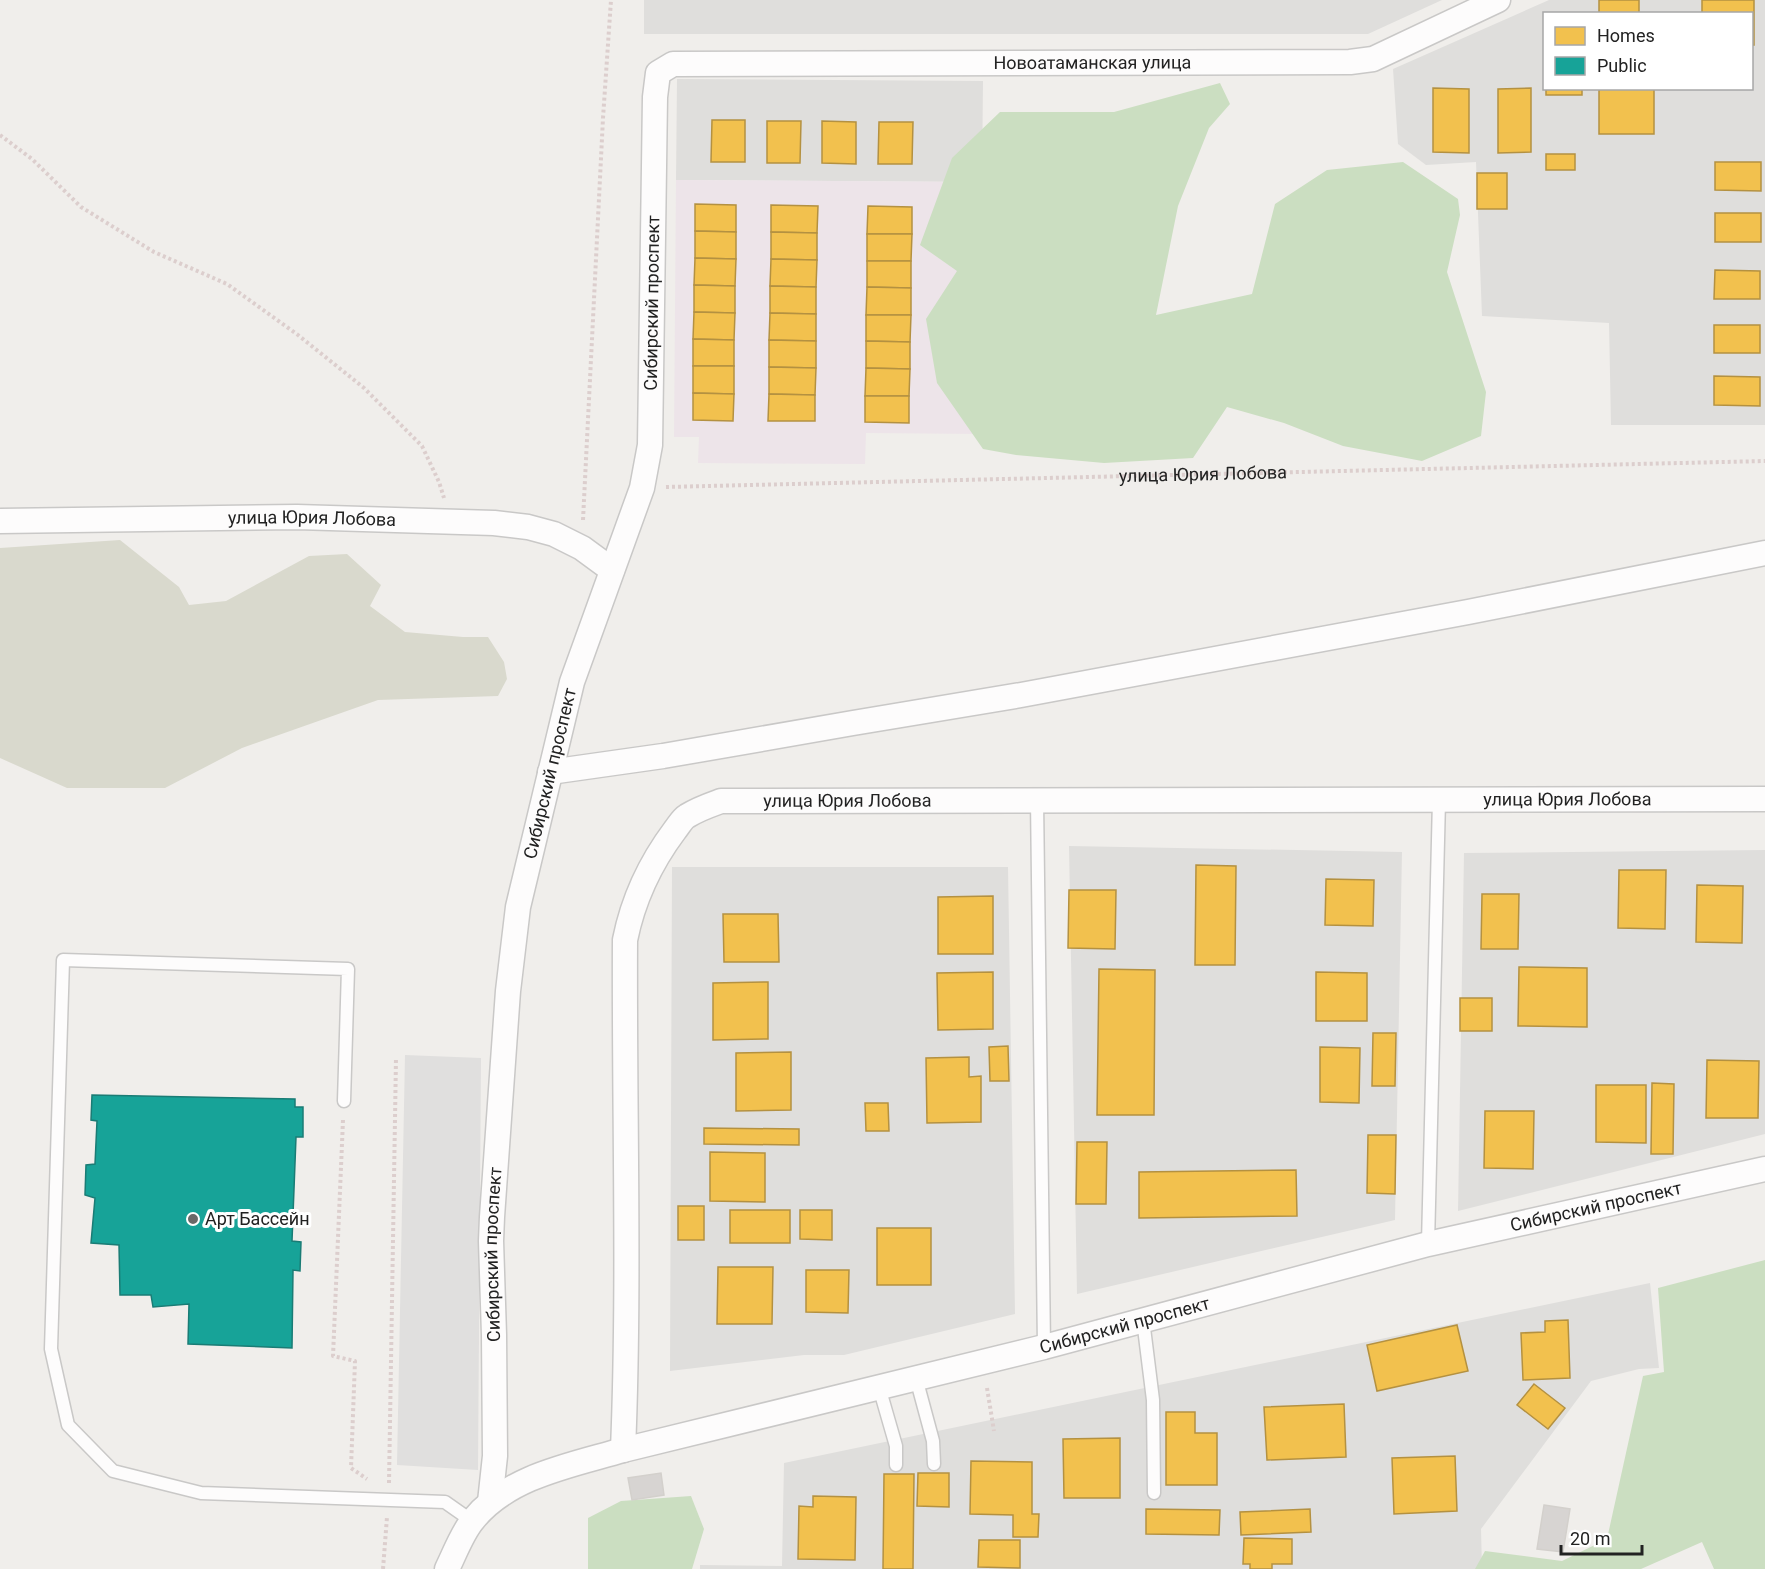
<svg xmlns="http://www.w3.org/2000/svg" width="1765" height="1569" font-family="Roboto,sans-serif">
  <rect width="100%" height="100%" fill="#f0eeeb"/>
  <!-- residential -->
  <g fill="#dfdedc" fill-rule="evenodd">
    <path d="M644,0H1442L1368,34H644Z"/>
    <path d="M1549,0H1765V425H1611L1609,323L1482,316L1476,162L1426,165L1398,144L1393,69ZM1544,14H1752V88H1544Z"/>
    <path d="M677,79L983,81L982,182L676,180Z"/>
    <path d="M1069,846L1402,852L1395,1220L1077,1294Z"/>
    <path d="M1765,850V1134L1458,1211L1464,853Z"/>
    <path d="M672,867H1008L1015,1314L844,1355H804L670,1371Z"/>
    <path d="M1650,1283L1659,1368L1639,1369L1591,1381L1481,1529L1482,1569H700V1565L782,1566L784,1463Z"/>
  </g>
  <!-- industrial -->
  <path fill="#ede4e9" d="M676,180L982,182L981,434L866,433L865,464L698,463L699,437H674Z"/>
  <!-- construction -->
  <path fill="#d9d9cd" d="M120,540L179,587L189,605L226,601L309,556L347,554L381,585L370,606L405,632L463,637H488L504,662L507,679L498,696L378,700L242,748L165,788H67L0,758V548Z"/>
  <!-- forest -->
  <g fill="#cbdec1">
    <path d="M1220,83L1230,104L1209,128L1178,206L1156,315L1252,294L1275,204L1327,170L1403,162L1458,199L1460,215L1447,272L1486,392L1481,436L1422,461L1343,446L1284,423L1227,407L1193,458L1104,463L1016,455L983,449L937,383L926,319L957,271L920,245L952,158L1000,112H1114Z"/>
    <path d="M1765,1260V1569H1714L1702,1542L1641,1569H1475L1485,1551L1562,1561L1607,1539L1643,1376L1664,1372L1658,1288Z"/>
    <path d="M691,1496L704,1529L692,1569H588V1518L621,1501Z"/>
  </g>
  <!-- parking -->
  <path fill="#e0dfde" d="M405,1055L481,1058L478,1470L397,1465Z"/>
  <!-- homes -->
  <g fill="#f2c14e" stroke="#b49141" stroke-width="1.5">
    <rect x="1599" y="0" width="40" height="14"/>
    <path d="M1702,0H1754V45H1752V14H1702Z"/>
    <path d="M1433,88L1469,89V153L1433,152Z"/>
    <path d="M1531,88V152L1498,153V89Z"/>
    <rect x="1546" y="88" width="36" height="7"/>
    <rect x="1599" y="88" width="55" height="46"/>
    <path d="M712,120H745V162H711Z"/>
    <path d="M767,121H801L800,163H767Z"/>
    <path d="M822,121L856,122V164L822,163Z"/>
    <path d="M879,122H913L912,164H878Z"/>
    <rect x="1546" y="154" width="29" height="16"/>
    <path d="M1715,162H1761V191L1715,190Z"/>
    <rect x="1477" y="173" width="30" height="36"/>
    <path d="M695,204L736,205V232L695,231Z"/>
    <path d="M771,205L818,206L817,233L771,232Z"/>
    <path d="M868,206L912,207V234H867Z"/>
    <rect x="1715" y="213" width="46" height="29"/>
    <path d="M695,231L736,232V259L695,258Z"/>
    <path d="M771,232L817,233V260L771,259Z"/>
    <path d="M867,234H912L911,261H867Z"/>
    <path d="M695,258L736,259L735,286L694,285Z"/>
    <path d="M771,259L817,260L816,287L770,286Z"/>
    <path d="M867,261H911V288L867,287Z"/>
    <path d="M1715,270L1760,271V299H1714Z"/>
    <path d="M694,285L735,286V313L694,312Z"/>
    <path d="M770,286L816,287V314L770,313Z"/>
    <path d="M867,287L911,288V315H866Z"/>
    <path d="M694,312L735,313L734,340L693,339Z"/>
    <path d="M770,313L816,314V341L769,340Z"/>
    <path d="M866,315H911L910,342L866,341Z"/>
    <rect x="1714" y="325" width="46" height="28"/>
    <path d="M693,339L734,340V366H693Z"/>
    <path d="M769,340L816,341V368L769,367Z"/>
    <path d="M866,341L910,342V369L866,368Z"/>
    <path d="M693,366H734V394L693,393Z"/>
    <path d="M769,367L816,368L815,395L769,394Z"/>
    <path d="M866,368L910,369L909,396H865Z"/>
    <path d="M1714,376L1760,377V406L1714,405Z"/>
    <path d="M693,393L734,394L733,421L693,420Z"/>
    <path d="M769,394L815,395V421H768Z"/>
    <path d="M865,396H909V423L865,422Z"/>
    <path d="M1196,865L1236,866L1235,965H1195Z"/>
    <path d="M1619,870H1666L1665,929L1618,928Z"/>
    <path d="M1326,879L1374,880L1373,926L1325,925Z"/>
    <path d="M1697,885L1743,886L1742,943L1696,942Z"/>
    <path d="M1069,890H1116L1115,949L1068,948Z"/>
    <path d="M1482,894H1519L1518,949H1481Z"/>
    <path d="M993,896V954H938V897Z"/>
    <path d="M723,914H778L779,962H724Z"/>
    <path d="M1519,967L1587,968V1027L1518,1026Z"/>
    <path d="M1099,969L1155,970L1154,1115H1097Z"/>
    <path d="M993,972V1029L938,1030L937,973Z"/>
    <path d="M1316,972L1367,973V1021H1316Z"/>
    <path d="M768,982V1039L713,1040V983Z"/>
    <rect x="1460" y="998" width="32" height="33"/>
    <path d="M1373,1033H1396L1395,1086H1372Z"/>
    <path d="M1008,1046L1009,1081H990L989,1047Z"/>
    <path d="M1320,1047L1360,1048L1359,1103L1320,1102Z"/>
    <path d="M791,1052V1110L736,1111V1053Z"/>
    <path d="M969,1057V1077L981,1076V1122L927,1123L926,1058Z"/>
    <path d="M1707,1060L1759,1061L1758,1118H1706Z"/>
    <path d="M1652,1083L1674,1084L1673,1154H1651Z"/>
    <path d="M1596,1085H1646V1143L1596,1142Z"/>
    <path d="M865,1103H888L889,1131H866Z"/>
    <path d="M1485,1111H1534L1533,1169L1484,1168Z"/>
    <path d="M704,1128L799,1129V1145L704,1144Z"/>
    <path d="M1368,1135H1396L1395,1194L1367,1193Z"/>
    <path d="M1077,1142H1107L1106,1204H1076Z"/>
    <path d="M710,1152L765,1153V1202L710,1201Z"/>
    <path d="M1296,1170L1297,1216L1139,1218V1172Z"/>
    <rect x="678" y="1206" width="26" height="34"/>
    <rect x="730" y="1210" width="60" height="33"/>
    <path d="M800,1210H832V1240L800,1239Z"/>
    <rect x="877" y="1228" width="54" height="57"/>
    <path d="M718,1267H773L772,1324H717Z"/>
    <path d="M806,1270H849L848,1313L806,1312Z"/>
    <path d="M1568,1320L1570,1378L1523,1380L1521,1333L1545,1332V1321Z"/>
    <path d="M1457,1325L1468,1371L1377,1391L1367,1345Z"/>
    <path d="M1534,1384L1565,1408L1548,1429L1517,1405Z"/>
    <path d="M1344,1404L1346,1457L1267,1460L1264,1407Z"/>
    <path d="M1166,1412H1195V1433H1217V1485H1166Z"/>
    <path d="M1120,1438V1498H1064L1063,1439Z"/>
    <path d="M1455,1456L1457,1511L1394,1514L1392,1458Z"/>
    <path d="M971,1461L1032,1462V1514H1039L1038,1537H1013V1515L970,1514Z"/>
    <path d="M918,1473H949V1507L917,1506Z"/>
    <path d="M884,1474H914L913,1569H883Z"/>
    <path d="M813,1496L856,1497L855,1560L798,1559L799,1506L813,1507Z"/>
    <path d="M1146,1509L1220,1510L1219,1535L1146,1534Z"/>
    <path d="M1310,1509L1311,1532L1241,1535L1240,1512Z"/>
    <path d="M1244,1538L1292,1539V1564H1272V1569H1250V1564H1243Z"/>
    <path d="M979,1540H1020V1568L978,1567Z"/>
  </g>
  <!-- public -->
  <path fill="#17a398" stroke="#1a7c75" stroke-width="1.5" d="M92,1095L295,1099V1107H303V1137H296L292,1241L301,1242L300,1271L293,1270L292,1348L188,1344L189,1304L153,1307L151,1295H120L119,1245L91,1243L95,1198L85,1195L86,1165L95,1164L97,1121L91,1120Z"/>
  <!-- building -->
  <g fill="#d7d4d2" stroke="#d3d0cc" stroke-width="1.5">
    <path d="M661,1473L664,1495L632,1500L628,1478Z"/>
    <path d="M1544,1505L1570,1509L1563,1552L1537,1549Z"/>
  </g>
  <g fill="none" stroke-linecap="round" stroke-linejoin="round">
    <defs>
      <g id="service">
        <path d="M1037,800L1044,1347"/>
        <path d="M344,1101L348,969L63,960L51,1349L68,1425L113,1471L201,1493L445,1502L472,1521"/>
        <path d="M1428,1244L1439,800"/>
        <path d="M1143,1320L1153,1400L1154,1493"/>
        <path d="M916,1378L933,1441L934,1464"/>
        <path d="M879,1387L896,1446V1465"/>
      </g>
      <g id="minor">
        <path id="s2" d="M0,521L297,517L494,523L528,527L554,534L582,548L612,570"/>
        <path d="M550,772L663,756L853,723L1021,695L1468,612L1765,553"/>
        <path id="s3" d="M623,1450C630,1280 624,1110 625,940C633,900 651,862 675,830C679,825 682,819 687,816C698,809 710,805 721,801L1765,799"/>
        <path id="s4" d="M490,1502L495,1456L494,1335L491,1241L492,1217L508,991L518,907L572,682L642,488L650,445L655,97L658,73L673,64L1350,62L1373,59L1498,0"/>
        <path id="s5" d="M447,1569C455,1553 462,1533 473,1520C508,1476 572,1465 623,1450L1044,1347L1428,1244L1765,1169"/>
      </g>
    </defs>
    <!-- service casing -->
    <use href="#service" stroke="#c9c8c7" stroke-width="15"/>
    <!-- minor casing -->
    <use href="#minor" stroke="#c9c8c7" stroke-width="27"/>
    <!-- path -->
    <g stroke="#dccecd" stroke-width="4" stroke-dasharray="3 3" stroke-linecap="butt">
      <path d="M0,135L32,159L81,207L154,252L227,284L298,335L364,388L422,446L439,482L444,498"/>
      <path id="s1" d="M666,487L1765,461"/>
      <path d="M583,520L603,118L611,0"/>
      <path d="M343,1120L333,1356L355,1361L351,1468L367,1479"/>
      <path d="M987,1388L994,1431"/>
      <path d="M389,1483L396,1058"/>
      <path d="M383,1569L387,1517"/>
    </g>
    <!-- service -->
    <use href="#service" stroke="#fdfcfc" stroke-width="12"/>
    <!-- minor -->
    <use href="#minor" stroke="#fdfcfc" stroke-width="24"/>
  </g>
  <!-- markers -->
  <circle fill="#6a6968" stroke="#fff" stroke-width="2" cx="193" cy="1219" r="6"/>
  <g text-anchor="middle" stroke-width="6" stroke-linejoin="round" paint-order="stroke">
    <!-- street labels -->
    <g font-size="18" fill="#222" stroke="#fff">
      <text dy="6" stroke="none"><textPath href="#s4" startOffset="1887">Новоатаманская улица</textPath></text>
      <text dy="6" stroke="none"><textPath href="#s4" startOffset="1220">Сибирский проспект</textPath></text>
      <text dy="6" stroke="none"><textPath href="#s1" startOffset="537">улица Юрия Лобова</textPath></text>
      <text dy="6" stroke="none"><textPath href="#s2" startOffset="312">улица Юрия Лобова</textPath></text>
      <text dy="6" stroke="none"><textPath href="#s4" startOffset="734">Сибирский проспект</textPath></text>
      <text dy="6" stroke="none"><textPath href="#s3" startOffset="1534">улица Юрия Лобова</textPath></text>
      <text dy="6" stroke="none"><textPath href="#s3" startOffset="814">улица Юрия Лобова</textPath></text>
      <text dy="6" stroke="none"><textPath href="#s5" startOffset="1227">Сибирский проспект</textPath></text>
      <text dy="6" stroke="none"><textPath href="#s4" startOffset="248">Сибирский проспект</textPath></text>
      <text dy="6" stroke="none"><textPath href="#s5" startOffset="741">Сибирский проспект</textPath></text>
    </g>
    <!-- poi labels -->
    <g font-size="18" fill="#222" stroke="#fff" text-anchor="start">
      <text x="205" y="1225">Арт Бассейн</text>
    </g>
  </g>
  <!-- legend -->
  <rect x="1543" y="12" width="210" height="78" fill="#ffffff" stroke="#a7a7a7" stroke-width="1.5"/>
  <rect x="1555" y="27" width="30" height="18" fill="#f2c14e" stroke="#a7a7a7" stroke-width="1.5"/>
  <text x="1597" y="42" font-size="18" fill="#222222">Homes</text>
  <rect x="1555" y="57" width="30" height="18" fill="#17a398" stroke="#a7a7a7" stroke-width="1.5"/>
  <text x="1597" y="72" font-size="18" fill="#222222">Public</text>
  <!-- scale -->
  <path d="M1561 1545v9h81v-9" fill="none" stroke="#222222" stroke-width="3"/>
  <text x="1570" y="1545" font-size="18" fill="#222222" stroke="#ffffff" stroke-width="4.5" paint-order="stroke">20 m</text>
</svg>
